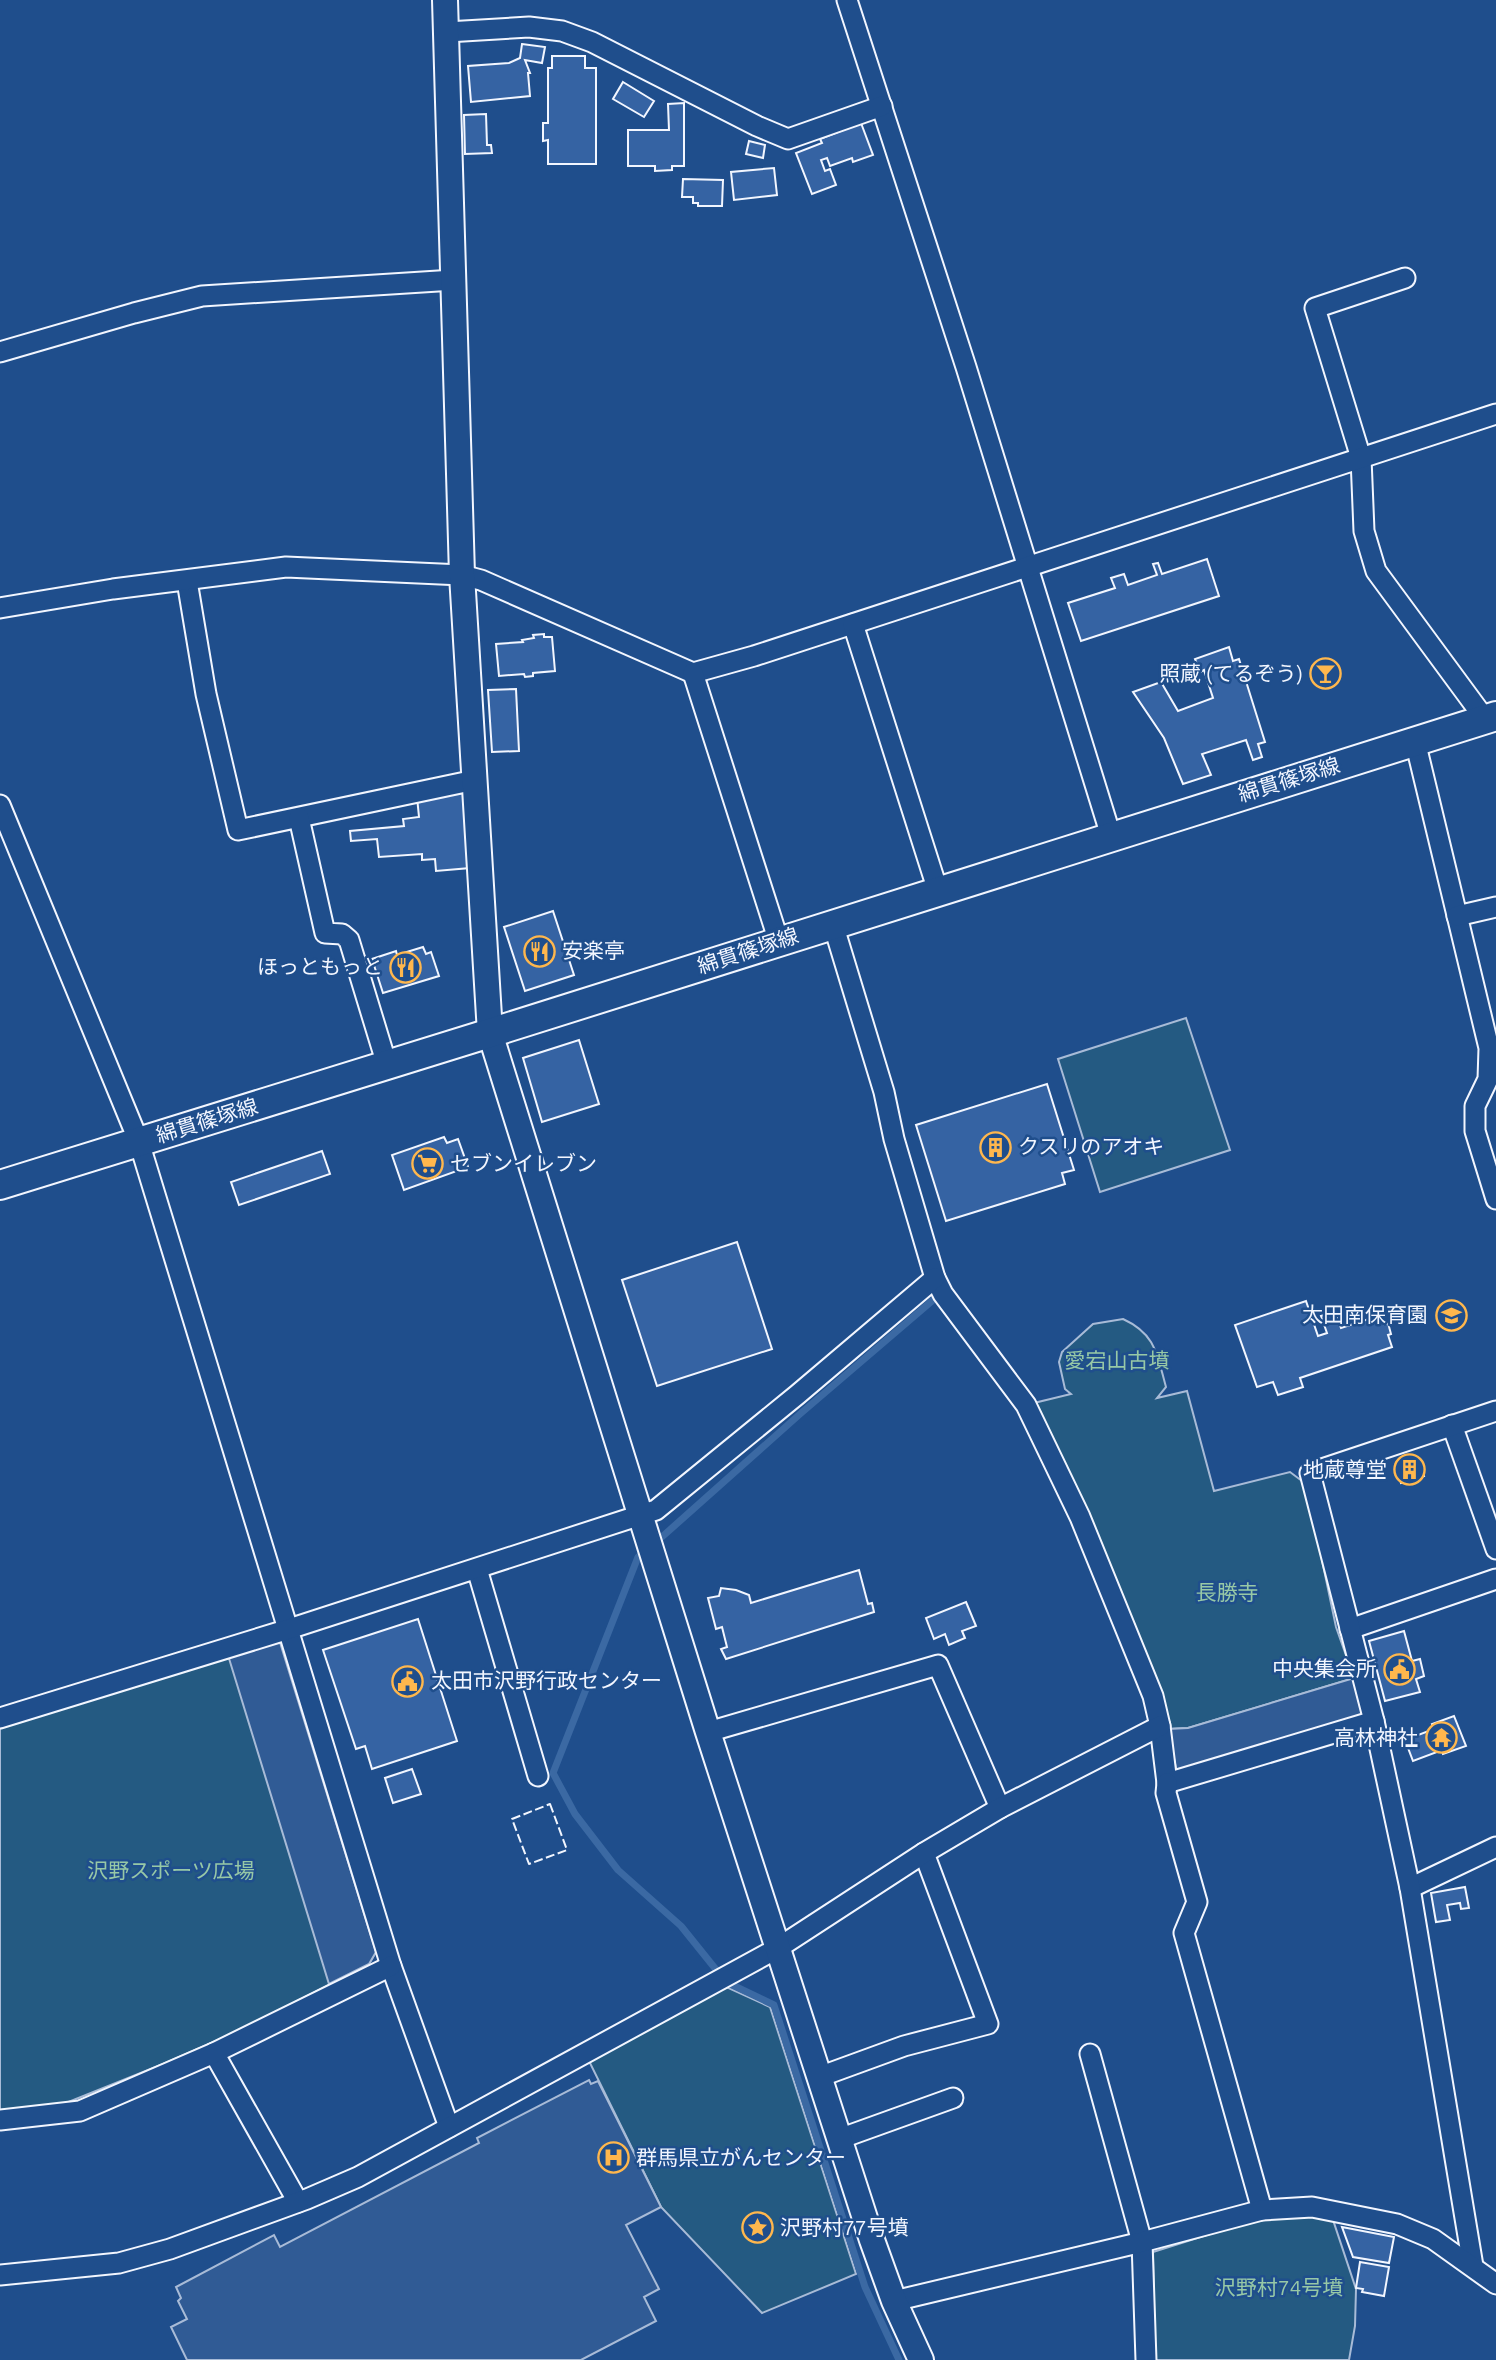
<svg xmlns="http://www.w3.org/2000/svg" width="1496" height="2360" font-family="Ubuntu,'Noto Sans JP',sans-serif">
  <rect width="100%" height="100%" fill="#1f4e8c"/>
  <!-- green -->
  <g fill="#245a82" stroke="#a8bbd7" stroke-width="2">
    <path d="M1186,1018L1230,1150L1100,1192L1058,1059Z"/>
    <path d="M1123,1319C1156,1334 1157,1355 1166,1387L1157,1398L1187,1391L1214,1491L1290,1472L1306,1484L1336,1627L1354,1678L1188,1728L1168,1729L1034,1403L1071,1394L1065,1389L1059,1362L1062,1352L1093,1324Z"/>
    <path d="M278,1636L376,1952L369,1964L243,2029L163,2064L61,2105L0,2110V1726Z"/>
    <path d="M722,1985L770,2007L856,2274L762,2313L661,2207L588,2059Z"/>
    <path d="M1302,2215L1333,2220L1356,2289L1355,2326L1349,2360H1155L1153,2252L1267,2216Z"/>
  </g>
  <!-- parking -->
  <g fill="#305b95" stroke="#a8bbd7" stroke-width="2">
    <path d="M278,1636L376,1952L369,1964L329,1984L227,1652Z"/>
    <path d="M1354,1678L1365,1715L1177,1773L1168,1729L1188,1728Z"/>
    <path d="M589,2080L591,2084L598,2081L661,2207L626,2225L659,2289L644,2297L656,2321L581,2360H187L171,2327L187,2319L178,2301L181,2298L176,2287L274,2235L280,2247L479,2143L477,2138Z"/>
  </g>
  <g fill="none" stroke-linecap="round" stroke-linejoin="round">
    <!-- stream -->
    <g stroke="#3b69a3" stroke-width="7">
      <path d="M654,1544L800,1414L933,1300"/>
      <path d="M645,1552L638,1557L553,1773L575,1814L618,1870L681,1926L726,1982L774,2005L865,2287L899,2360"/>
    </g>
  </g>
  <!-- building -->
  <g fill="#3563a3" stroke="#f2f6ff" stroke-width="2">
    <path d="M522,44L545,47L542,63L525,60L530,73H528L530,96L471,102L468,66L509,63L520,58Z"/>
    <path d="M552,56H585V68H596V164H548V140L543,141V123H548V68H552Z"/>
    <path d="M623,82L654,101L644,117L613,99Z"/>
    <path d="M684,103V166H672V170L655,171V166H628V130H669L668,104Z"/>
    <path d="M486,114L487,145H491L492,153L465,154L464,115Z"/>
    <path d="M861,123L873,155L853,162L852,158L830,166L827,158L821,160L825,171L830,169L836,185L812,194L796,153L822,143L820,139Z"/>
    <path d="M749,141L765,145L763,158L746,154Z"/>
    <path d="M774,168L777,195L734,200L731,172Z"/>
    <path d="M683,179L723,180L722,206H698V203H693V197H682Z"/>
    <path d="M1207,559L1219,596L1081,641L1068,603L1115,588L1111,578L1124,574L1128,585L1157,575L1153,564L1158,563L1162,574Z"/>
    <path d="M544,634V637H552L555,671L533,673V676L525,677L524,674L499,676L496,644L523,642L522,640L534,638L533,635Z"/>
    <path d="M1229,647L1233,661L1239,659L1265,742L1258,744L1262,757L1253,760L1246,740L1202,754L1211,775L1183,784L1164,738L1133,692L1161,682L1178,711L1213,698L1204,670L1200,672L1195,659Z"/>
    <path d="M516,689L519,751L492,752L488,690Z"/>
    <path d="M464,793L470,868L436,871L435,859L422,860V854L379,857L377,839L351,841L350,831L404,826L403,819L419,817L417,797Z"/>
    <path d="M553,911L574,975L525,991L504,927Z"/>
    <path d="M423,947L426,954L431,952L439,976L383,993L372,959L396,951L397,955Z"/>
    <path d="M579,1040L599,1104L542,1122L523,1058Z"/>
    <path d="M1047,1084L1074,1170L1062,1173L1065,1184L946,1221L916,1125Z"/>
    <path d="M444,1137L447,1143L458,1139L468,1167L404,1190L392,1155Z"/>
    <path d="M322,1151L330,1174L239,1205L231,1182Z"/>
    <path d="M737,1242L772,1349L657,1386L622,1280Z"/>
    <path d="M1306,1301L1318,1336L1327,1333L1321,1316L1335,1312L1341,1328L1381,1315L1384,1324L1388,1323L1391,1334L1388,1335L1392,1347L1300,1378L1303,1387L1278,1395L1273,1382L1257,1387L1235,1325Z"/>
    <path d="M1418,1458L1424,1476L1401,1483L1396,1464Z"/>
    <path d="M859,1570L868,1604L872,1603L874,1612L726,1659L721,1649L727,1647L722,1627L716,1629L708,1598L719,1596L721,1588L736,1590L749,1595L751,1603Z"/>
    <path d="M966,1602L976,1626L962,1631L965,1638L949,1645L945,1634L934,1639L926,1618Z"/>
    <path d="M418,1619L457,1741L372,1769L365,1746L356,1749L323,1650Z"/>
    <path d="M1404,1631L1412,1661L1420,1659L1424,1676L1416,1679L1420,1692L1385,1701L1369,1641Z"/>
    <path d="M1454,1716L1466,1746L1443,1754L1442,1750L1413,1761L1405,1740L1434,1729L1432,1724Z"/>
    <path d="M412,1769L421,1794L393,1803L385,1778Z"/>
    <path d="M1465,1887L1469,1908L1461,1909L1460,1903L1447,1905L1450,1920L1436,1922L1431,1893Z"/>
    <path d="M1342,2227L1394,2237L1389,2263L1353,2257Z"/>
    <path d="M1360,2262L1389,2267L1384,2296L1362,2292L1363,2289L1356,2288Z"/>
  </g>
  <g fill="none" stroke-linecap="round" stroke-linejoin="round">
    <defs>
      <g id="minor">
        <path d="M847,0L966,367L1111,836"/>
        <path d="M447,32L529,27L562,31L592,42L757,126L788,139L882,106"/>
        <path d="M1405,278L1315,308L1361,458L1364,531L1376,571L1485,719"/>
        <path d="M0,352L134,313L202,296L454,280"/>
        <path d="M187,581L206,694L238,830L475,780"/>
        <path d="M0,608L113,589L286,567L462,575L481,580L693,673L754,656L1496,414"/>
        <path d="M853,624L938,891"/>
        <path d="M693,673L779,942"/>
        <path d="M1415,741L1489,1048L1488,1079L1475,1106V1131L1496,1199"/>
        <path d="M0,805L139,1142L391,1966L449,2127"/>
        <path d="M299,818L325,933L342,934L349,940L387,1065"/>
        <path d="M1457,916L1496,907"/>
        <path d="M833,924L884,1092L894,1139L935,1278L943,1294L1026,1405L1080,1517L1153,1696L1160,1726L1167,1783L1374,1721"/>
        <path d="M1452,1425L1496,1549"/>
        <path d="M477,1569L538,1776"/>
        <path d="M1350,1629L1496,1579"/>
        <path d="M0,1718L289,1629L656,1510L797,1395L935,1278"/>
        <path d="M708,1732L938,1665L1000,1808"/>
        <path d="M1167,1783L1166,1793L1197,1902L1184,1933L1262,2210"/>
        <path d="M1410,1888L1496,1847"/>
        <path d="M214,2053L298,2202"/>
        <path d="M1090,2054L1142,2242L1146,2360"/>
        <path d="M819,2077L904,2046L988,2024L924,1853"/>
        <path d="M0,2120L80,2111L214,2053L391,1966"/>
        <path d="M839,2139L953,2098"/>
        <path d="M1473,2266L1410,1888L1374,1721L1310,1473L1496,1411"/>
        <path d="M0,2275L119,2263L170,2249L307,2199L358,2177L778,1948L924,1853L1000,1808L1160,1726"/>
        <path d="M894,2301L1142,2242L1262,2210L1312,2207L1397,2224L1433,2239L1496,2284"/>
      </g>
      <path id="tertiary" d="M445,0L462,575L490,1033L708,1732L872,2240L894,2301L921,2360"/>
      <path id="secondary" d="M0,1185L490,1033L1496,716"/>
    </defs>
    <!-- minor casing -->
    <use href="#minor" stroke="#f2f6ff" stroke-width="23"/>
    <!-- tertiary casing -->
    <use href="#tertiary" stroke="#f2f6ff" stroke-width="28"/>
    <!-- secondary casing -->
    <use href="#secondary" stroke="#f2f6ff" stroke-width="32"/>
    <!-- minor -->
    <use href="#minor" stroke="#1f4e8c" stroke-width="19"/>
    <!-- tertiary -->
    <use href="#tertiary" stroke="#1f4e8c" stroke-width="24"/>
    <!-- secondary -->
    <use href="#secondary" stroke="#1f4e8c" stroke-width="28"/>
    <!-- fence -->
    <path stroke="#f2f6ff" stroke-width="2" stroke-dasharray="9 3.5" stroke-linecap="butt" d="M550,1804L567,1850L529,1864L512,1819Z"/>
  </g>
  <!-- icons -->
  <defs>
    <symbol id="bar-ring" viewBox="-11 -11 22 22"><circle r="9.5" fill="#1f4e8c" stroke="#ffb74d" stroke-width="1.5"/><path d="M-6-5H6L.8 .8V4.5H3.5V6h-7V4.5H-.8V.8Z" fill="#ffb74d"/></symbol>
    <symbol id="restaurant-ring" viewBox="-11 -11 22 22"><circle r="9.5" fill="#1f4e8c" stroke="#ffb74d" stroke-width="1.5"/><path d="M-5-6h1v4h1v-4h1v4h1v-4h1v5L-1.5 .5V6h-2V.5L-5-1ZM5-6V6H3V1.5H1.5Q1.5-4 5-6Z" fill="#ffb74d"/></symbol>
    <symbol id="building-ring" viewBox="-11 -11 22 22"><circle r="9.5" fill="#1f4e8c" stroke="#ffb74d" stroke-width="1.5"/><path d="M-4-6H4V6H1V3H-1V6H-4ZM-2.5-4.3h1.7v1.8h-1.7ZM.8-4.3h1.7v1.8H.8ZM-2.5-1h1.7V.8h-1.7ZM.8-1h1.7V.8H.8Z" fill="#ffb74d"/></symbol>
    <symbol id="supermarket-ring" viewBox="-11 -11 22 22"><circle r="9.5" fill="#1f4e8c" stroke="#ffb74d" stroke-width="1.5"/><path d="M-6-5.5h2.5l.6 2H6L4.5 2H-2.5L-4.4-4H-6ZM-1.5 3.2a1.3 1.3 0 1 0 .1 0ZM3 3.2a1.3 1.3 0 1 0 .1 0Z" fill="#ffb74d"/></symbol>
    <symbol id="school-ring" viewBox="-11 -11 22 22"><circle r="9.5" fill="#1f4e8c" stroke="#ffb74d" stroke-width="1.5"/><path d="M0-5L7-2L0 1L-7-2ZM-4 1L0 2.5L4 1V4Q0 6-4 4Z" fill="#ffb74d"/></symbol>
    <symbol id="civic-ring" viewBox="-11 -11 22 22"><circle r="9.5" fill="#1f4e8c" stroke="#ffb74d" stroke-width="1.5"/><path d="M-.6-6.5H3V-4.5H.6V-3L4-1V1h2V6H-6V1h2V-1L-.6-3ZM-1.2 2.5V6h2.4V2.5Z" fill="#ffb74d"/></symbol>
    <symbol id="temple-ring" viewBox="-11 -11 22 22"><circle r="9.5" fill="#1f4e8c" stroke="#ffb74d" stroke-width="1.5"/><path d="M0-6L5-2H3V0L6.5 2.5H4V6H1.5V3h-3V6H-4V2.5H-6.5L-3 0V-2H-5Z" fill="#ffb74d"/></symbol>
    <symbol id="hospital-ring" viewBox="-11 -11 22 22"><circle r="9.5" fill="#1f4e8c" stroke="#ffb74d" stroke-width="1.5"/><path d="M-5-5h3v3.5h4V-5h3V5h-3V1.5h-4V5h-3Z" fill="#ffb74d"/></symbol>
    <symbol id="sight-ring" viewBox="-11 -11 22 22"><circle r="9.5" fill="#1f4e8c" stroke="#ffb74d" stroke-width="1.5"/><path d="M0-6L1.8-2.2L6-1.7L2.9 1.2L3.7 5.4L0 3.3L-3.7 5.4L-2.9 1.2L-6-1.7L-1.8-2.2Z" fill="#ffb74d"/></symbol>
  </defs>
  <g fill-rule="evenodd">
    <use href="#bar-ring" x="1308" y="656" width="35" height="35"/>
    <use href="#restaurant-ring" x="522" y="934" width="35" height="35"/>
    <use href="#restaurant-ring" x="388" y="950" width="35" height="35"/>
    <use href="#building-ring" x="978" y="1130" width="35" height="35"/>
    <use href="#supermarket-ring" x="410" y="1146" width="35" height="35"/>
    <use href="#school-ring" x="1434" y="1298" width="35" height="35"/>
    <use href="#building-ring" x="1392" y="1452" width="35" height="35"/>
    <use href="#civic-ring" x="1382" y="1652" width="35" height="35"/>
    <use href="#civic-ring" x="390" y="1664" width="35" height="35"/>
    <use href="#temple-ring" x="1424" y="1720" width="35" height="35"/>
    <use href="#hospital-ring" x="596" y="2140" width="35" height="35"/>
    <use href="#sight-ring" x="740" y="2210" width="35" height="35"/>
  </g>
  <g text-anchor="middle" stroke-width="5" stroke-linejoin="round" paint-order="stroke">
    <!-- poi labels -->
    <g font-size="21" fill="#f2f6ff" stroke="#1f4e8c" text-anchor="end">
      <text x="1303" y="681">照蔵 (てるぞう)</text>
      <text x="562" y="958" text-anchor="start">安楽亭</text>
      <text x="383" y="974">ほっともっと</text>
      <text x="1018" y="1154" text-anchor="start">クスリのアオキ</text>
      <text x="450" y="1171" text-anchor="start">セブンイレブン</text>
      <text x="1428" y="1322">太田南保育園</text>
      <text x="1387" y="1477">地蔵尊堂</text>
      <text x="1377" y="1676">中央集会所</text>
      <text x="431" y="1688" text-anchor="start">太田市沢野行政センター</text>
      <text x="1418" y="1745">高林神社</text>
      <text x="636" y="2165" text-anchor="start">群馬県立がんセンター</text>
      <text x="780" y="2235" text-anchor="start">沢野村77号墳</text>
    </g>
    <!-- street labels -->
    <g font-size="21" fill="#f2f6ff" stroke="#1f4e8c">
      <text transform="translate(1289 780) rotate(-17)" y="7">綿貫篠塚線</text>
      <text transform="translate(748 951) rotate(-18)" y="7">綿貫篠塚線</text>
      <text transform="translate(207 1121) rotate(-17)" y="7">綿貫篠塚線</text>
    </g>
    <!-- park labels -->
    <g font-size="21" fill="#97c8a6" stroke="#1f4e8c">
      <text x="1117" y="1368">愛宕山古墳</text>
      <text x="1227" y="1600">長勝寺</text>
      <text x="171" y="1878">沢野スポーツ広場</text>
      <text x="1279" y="2295">沢野村74号墳</text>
    </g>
  </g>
</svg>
